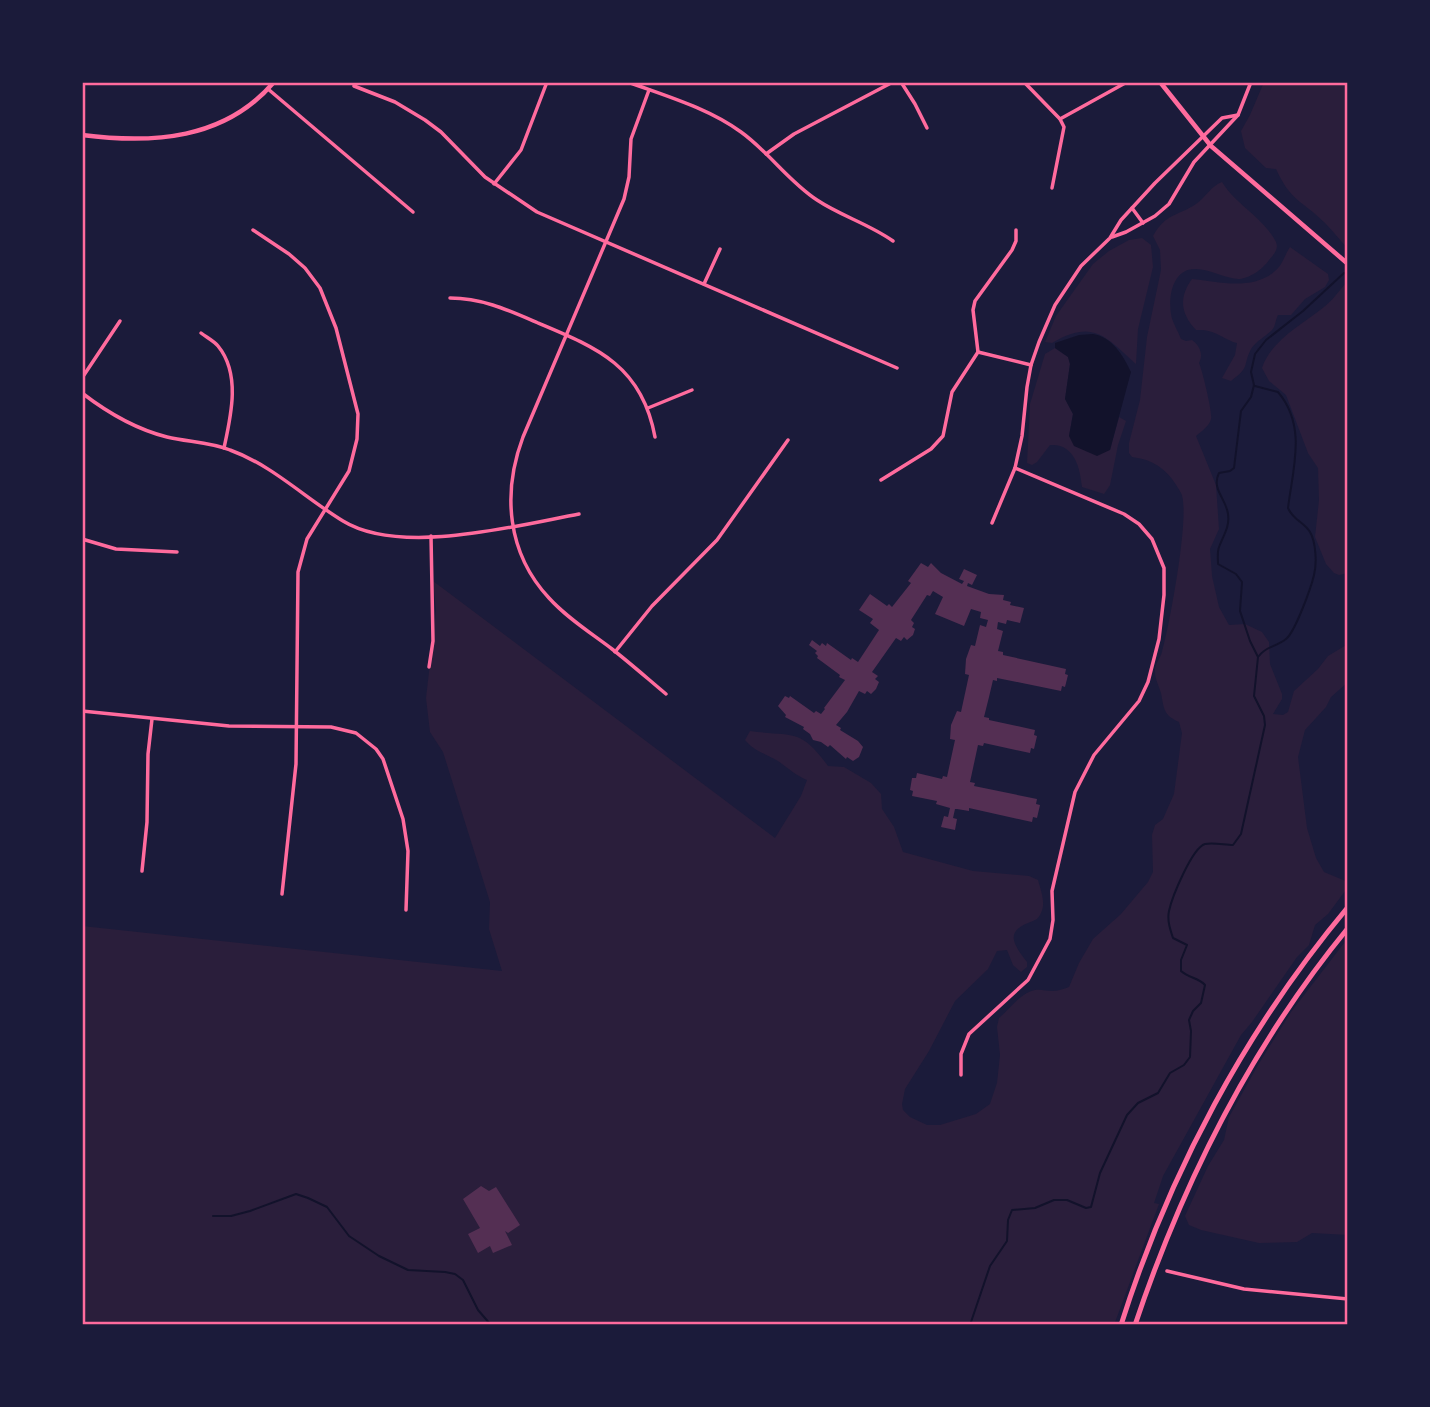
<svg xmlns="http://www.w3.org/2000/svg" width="1430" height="1407" font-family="'Exo 2',sans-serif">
  <rect width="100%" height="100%" fill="#1b1b3a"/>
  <!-- green -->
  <g fill="#2a1e3b">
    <path d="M1264,82H1348V249C1340,240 1333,231 1325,223C1302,200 1291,202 1276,169L1266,168L1245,148L1241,131L1250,115Z"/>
    <path d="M1222,182C1236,205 1263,217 1276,242C1279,249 1274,254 1269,260C1263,269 1249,279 1238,279C1224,278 1210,269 1196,269C1173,268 1168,296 1171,314C1172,322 1178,331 1181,339L1186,341L1192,340C1199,345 1204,354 1199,363C1202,369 1213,414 1211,419C1210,425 1201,432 1196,436L1216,485L1219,529L1210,549L1212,576L1219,607L1229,625L1245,624L1262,632L1269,642L1270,664L1282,694V699L1273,714L1283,715L1288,712L1294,691L1318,669L1328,656L1348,644V682L1331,697L1326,707L1305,730L1298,757L1307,828L1316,858L1324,872L1348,882V887L1328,914L1315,925L1309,945L1297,957L1252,1022L1241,1035L1163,1176L1154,1203L1159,1204L1114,1325H82V926L502,971L489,929L490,902L443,752L430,732L426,698L436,611L433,581L775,838L801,796L807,780C795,775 788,768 778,761C766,754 754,751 745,740L750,731C793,737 800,727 828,766L844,767L871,783L881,794L882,809L894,827L903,852L973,871L1029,876L1038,880C1041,891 1046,903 1041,913C1038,920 1035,920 1028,923C1003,933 1016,947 1027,962V967L1021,972L1013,965L1007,950L997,951L988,969L955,1001L929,1051L905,1089L902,1104L903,1110L910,1117L927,1125H940L976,1114L990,1104L997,1083L1000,1055L997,1027L999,1018C1011,1008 1019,994 1035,990C1041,989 1046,991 1052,991C1058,991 1064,989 1069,987L1079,963L1093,939L1121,914L1148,882L1153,872L1152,835L1155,825L1163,819L1174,794L1182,733L1179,722C1163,715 1164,708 1161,693C1159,686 1155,679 1155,672C1154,665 1160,659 1162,652C1169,628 1191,512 1181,493C1169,471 1156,460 1132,457L1129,453V443L1140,400L1147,337L1161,270L1160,250L1153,236C1167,212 1177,217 1196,204C1206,197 1211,186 1222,182Z"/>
    <path d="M1142,238L1151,245L1153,267L1138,329L1136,364C1105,336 1093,319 1052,343L1045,342L1056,316L1093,264L1109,251L1129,240Z"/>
    <path d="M1290,247L1328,274L1329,280L1325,287L1305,299L1291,315H1278C1275,321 1276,325 1272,330C1265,337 1256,341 1251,349C1242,367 1251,366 1231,381L1222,378L1235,355L1237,343C1220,338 1216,329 1196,330C1180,313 1179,297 1192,279C1220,282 1257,292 1279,267C1283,262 1286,253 1290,247Z"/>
    <path d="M1346,283L1348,573L1339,575L1334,573L1326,564L1315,537L1319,500L1318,468L1308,453L1286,395L1269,381L1262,368C1271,340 1302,325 1324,307C1332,301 1339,291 1346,283Z"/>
    <path d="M1055,348L1068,357L1070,364L1065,399L1073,414L1069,436L1110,450L1119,417L1126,421L1118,445L1110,485L1104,494L1082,487C1080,467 1074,443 1050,445L1037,462L1032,465L1027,463L1030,404L1045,354Z"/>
    <path d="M1348,938V1235L1312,1233L1297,1242L1259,1243L1201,1230L1189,1225L1185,1216L1208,1166L1224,1140L1229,1117L1258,1065L1291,1012Z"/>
  </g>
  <!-- water -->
  <path fill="#12122b" d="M1093,334C1112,337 1123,355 1131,372L1110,450L1097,456L1074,446L1069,436L1073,414L1065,399L1070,364L1068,357L1055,348V343L1079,335Z"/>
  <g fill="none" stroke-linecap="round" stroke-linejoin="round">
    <!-- stream -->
    <g stroke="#12122b" stroke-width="2">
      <path d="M1255,386L1278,392C1307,426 1293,468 1288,508C1293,520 1304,522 1310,532C1316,542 1317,564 1314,575C1311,588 1295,632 1286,639C1276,647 1266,646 1259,656"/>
      <path d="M213,1216H231L250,1211L296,1194L308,1198L327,1207L349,1236L379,1256L408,1270L445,1272L455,1274L463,1280L478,1310L491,1325"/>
      <path d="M970,1325L990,1266L1007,1241L1008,1220L1012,1210L1035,1208L1054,1200H1067L1086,1208L1091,1207L1100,1173L1127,1115L1138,1103L1158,1093L1170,1073L1184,1065L1190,1057L1191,1031L1189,1020L1193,1011L1201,1003L1205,985C1199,978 1189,978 1181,971V960L1187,945L1173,938C1170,929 1167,920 1169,911C1172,897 1192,848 1205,844C1213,842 1225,845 1233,845L1241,834L1265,725L1264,716L1254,696L1258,657L1250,641L1240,611L1242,582L1236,574L1218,564C1218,558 1217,552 1219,547C1223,536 1230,527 1228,514C1226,498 1211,489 1219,473L1230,471L1234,468L1241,411L1251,397L1254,385L1251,372L1255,354L1266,340L1303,311L1344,273"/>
    </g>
  </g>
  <!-- building -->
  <g fill="#542f53">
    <path d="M921,563L928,567L931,563L941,573L962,584L964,581L959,579L964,569L977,575L972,585L968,583L967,586L989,594L1004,595L1003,600L1011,602L1010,605L1024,608L1020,623L1007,620L1006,624L998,622L997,629L1003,631L998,651L1003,652V655L1066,669L1065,674L1068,675L1065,687L1062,686L1061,691L997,678V681L993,680L989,697L984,717L989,718V720L1035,730L1034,735L1037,736L1034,749L1031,748L1030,753L984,743L983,746L978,745L970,782L975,783L974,786L1037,799L1036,804L1040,805L1037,818L1033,817L1032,822L969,808V811L957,809H955L953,818L957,819L955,830L941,827L944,816L948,817L950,808L936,804L937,801L912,796L913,791L910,790L912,778H916L917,773L942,779L943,776L947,777L955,740L950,739L951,725L957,711L961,712L969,675L965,674L966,659L971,645L975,646L980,625L986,627L988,620L980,618L981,612L971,609L964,626L935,614L943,597L933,591L930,596L927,595L911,620L914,623L912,627L915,629L913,635L907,640L904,637L901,641L896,638L872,672L878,676L875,679L879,682L876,689L871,694L867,691L865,694L859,691L847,712L836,725L841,728L840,730L858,741L863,747L859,757L853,761L847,757L846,759L830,745L828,747L821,742L813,740L810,734L803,729L804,727L785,717L786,715L778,706L785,696L789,698L790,696L814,713L816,711L821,714L825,709L824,708L845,680L839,677L840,675L817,658L818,656L815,653L817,651L809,645L812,640L820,646L822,643L826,646L827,643L851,660L852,658L858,662L879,630L870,623L873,619L859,610L870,594L887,606L889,604L892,607L911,583L908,581Z"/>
    <path d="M481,1186L489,1191L496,1187L520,1225L508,1233L505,1231L512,1245L493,1253L490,1246L478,1253L468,1234L480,1228L463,1199Z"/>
  </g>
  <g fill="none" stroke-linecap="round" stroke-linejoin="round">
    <!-- minor -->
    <g stroke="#ff6b9d" stroke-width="3.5">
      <path d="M628,82C666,96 708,108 741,132C769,152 788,181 817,200C841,216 869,224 893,241"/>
      <path d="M901,82L915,104L927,128"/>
      <path d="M1024,82L1060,119L1064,127L1052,188"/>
      <path d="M354,86L395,102L425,120L441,132L485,177L537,212L897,368"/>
      <path d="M268,89L413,212"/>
      <path d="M649,90L631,139L629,177L624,199L523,437C502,493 507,553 549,598C567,618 591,633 612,649C630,663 648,679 666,694"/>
      <path d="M1060,119L1127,82"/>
      <path d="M766,154L794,134L893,82"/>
      <path d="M494,184L521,150L547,82"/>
      <path d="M1132,208L1143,223"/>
      <path d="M253,230L289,254L305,268L320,288L336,328L358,414L357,439L349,471L307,539L298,572L296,764L282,894"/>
      <path d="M1112,237L1126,232L1155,216L1169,204L1194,162L1238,115L1251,82"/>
      <path d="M704,284L720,249"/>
      <path d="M450,298C482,298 508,310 538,323C598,348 642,366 655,437"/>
      <path d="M201,333C206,337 214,341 218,346C241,374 231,416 224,448"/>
      <path d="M978,352L1031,365"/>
      <path d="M82,378L120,321"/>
      <path d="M82,393C108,413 135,429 167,437C188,442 210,442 230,450C272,465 305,498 343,521C400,556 515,526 579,514"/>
      <path d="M648,408L692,390"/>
      <path d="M881,480L931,449L943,436L952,392L978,352L973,310L975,301L1012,250L1016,241V230"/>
      <path d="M992,523L1015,468L1022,436L1027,387L1031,365L1039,342L1055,305L1081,266L1110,238L1121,220L1155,183L1222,118L1238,115"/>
      <path d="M82,539L116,549L177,552"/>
      <path d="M615,652L652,606L717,540L788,440"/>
      <path d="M429,667L433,641L431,536"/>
      <path d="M82,711L229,726L331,727L356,733L376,749L383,759L403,819L408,851L406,910"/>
      <path d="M142,871L147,822L148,754L152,719"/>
      <path d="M961,1075V1054L969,1034L1028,980L1050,939L1053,920L1052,891L1075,792L1094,755L1139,701L1148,682L1159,639L1164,595V568L1152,539L1139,524L1124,514L1015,468"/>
      <path d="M1167,1271L1244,1289L1348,1299"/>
    </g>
    <!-- secondary -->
    <g stroke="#ff6b9d" stroke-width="4.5">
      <path d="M1160,82L1211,146L1348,264"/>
      <path d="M82,135C152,144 225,140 274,82"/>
    </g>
    <!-- primary -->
    <g stroke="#ff6b9d" stroke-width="5">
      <path d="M1121,1325C1169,1173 1246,1029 1348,907"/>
      <path d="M1135,1325C1183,1182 1252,1045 1348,928"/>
    </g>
  </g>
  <!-- border -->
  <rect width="1430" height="1407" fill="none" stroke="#1b1b3a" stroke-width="168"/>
  <rect x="84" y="84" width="1262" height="1239" fill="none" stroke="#ff6b9d" stroke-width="2.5"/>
</svg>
